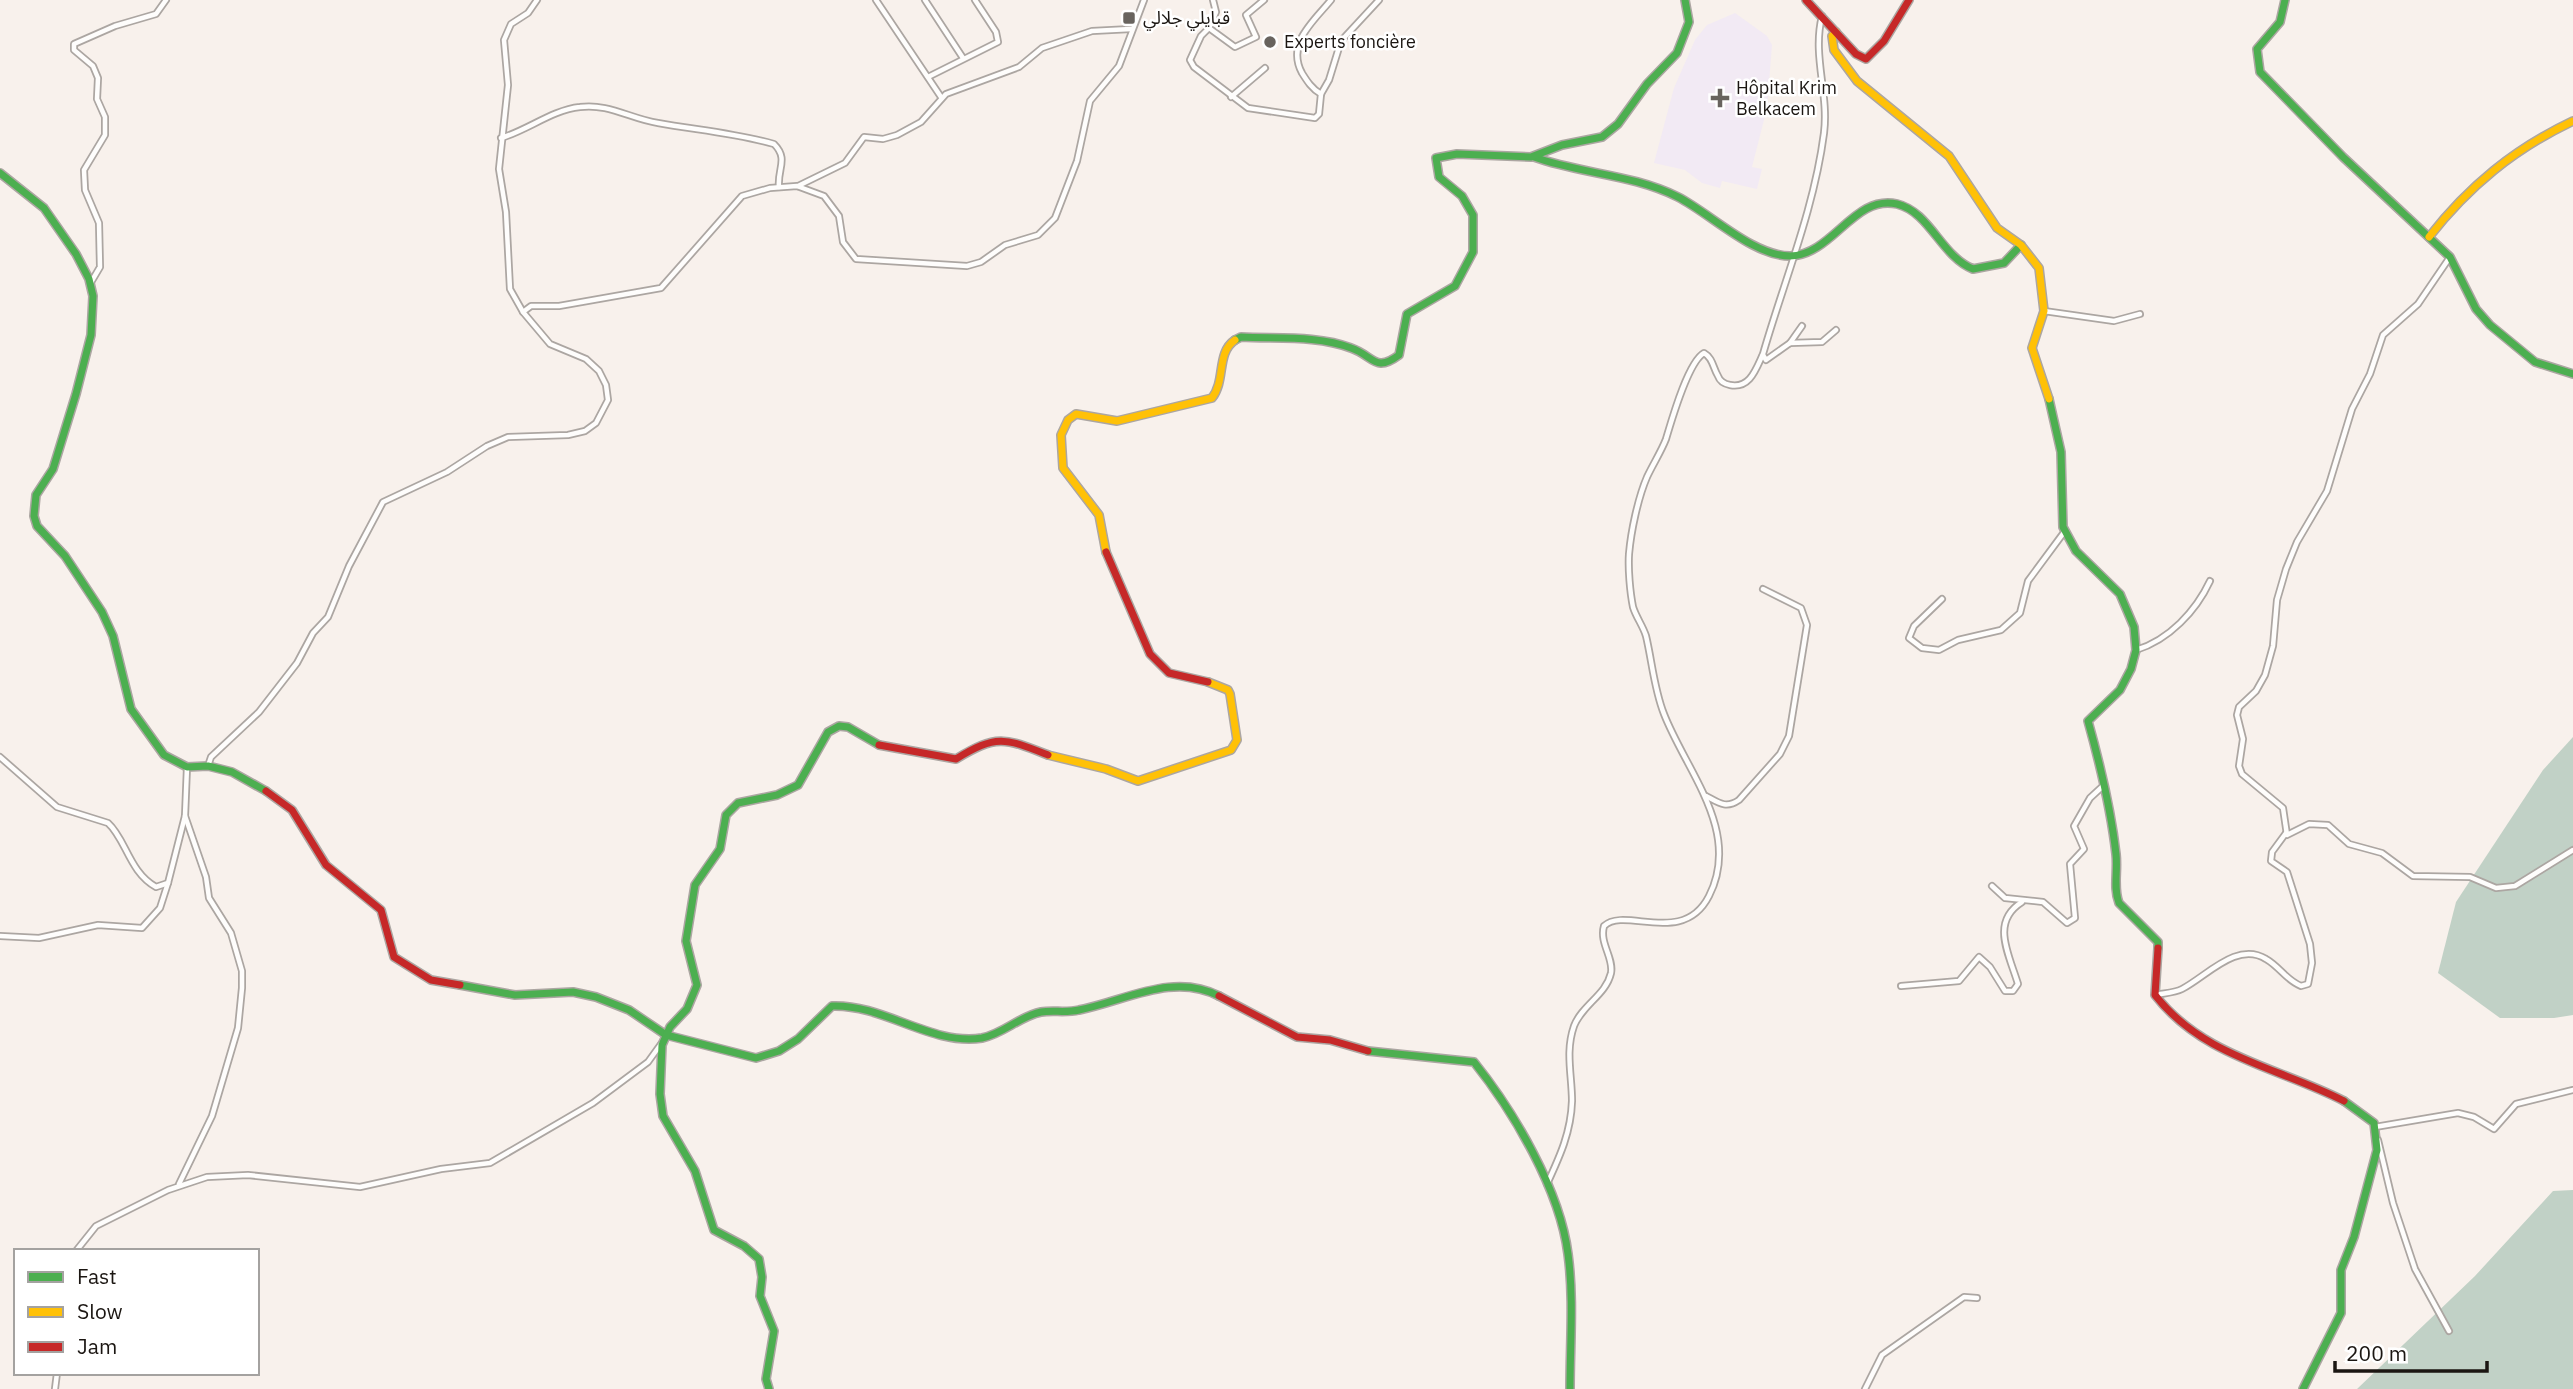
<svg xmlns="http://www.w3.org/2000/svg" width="2573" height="1389" font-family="'IBM Plex Sans','Noto Sans Arabic',sans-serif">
  <rect width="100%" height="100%" fill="#f8f1ec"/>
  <!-- medical -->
  <path fill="#f2eaf4" d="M1735,13L1767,36L1772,45L1767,108L1752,167L1762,169L1757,189L1722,181L1720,188L1702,183L1685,170L1654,163L1674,88L1695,40L1707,25Z"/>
  <!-- forest -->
  <g fill="#c1d1c6">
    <path d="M2573,737V1015L2554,1018H2500L2438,973L2456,902L2543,770Z"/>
    <path d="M2573,1190V1389H2357L2475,1276L2553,1191Z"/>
  </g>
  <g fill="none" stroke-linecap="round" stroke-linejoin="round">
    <defs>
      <g id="street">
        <path d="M876,0L941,97"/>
        <path d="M925,0L963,58"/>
        <path d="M1213,0L1216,12L1209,28L1235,47L1256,37L1246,15L1264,0"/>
        <path d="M1209,28L1201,36L1190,60L1194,67L1248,108L1315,118L1319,114L1321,94C1312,89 1307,81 1302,73C1286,43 1313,22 1331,0"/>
        <path d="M928,77L998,42L996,32L975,0"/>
        <path d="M1321,94L1329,80L1341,41L1379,0"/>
        <path d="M1231,97L1265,68"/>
        <path d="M501,138C528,130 552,110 580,107C608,103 631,119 658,123C697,130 735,133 774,144C789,159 777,169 779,187"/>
        <path d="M798,186L845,163L864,137L883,139L897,135L921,122L946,94L1019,67L1042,48L1092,31L1131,29"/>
        <path d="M2450,257L2418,304L2383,335L2370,374L2352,409L2327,491L2297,542L2286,569L2277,600L2273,646L2265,675L2256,691L2239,707L2237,715L2243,739L2239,766L2242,774L2283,808L2287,835L2309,824L2328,825L2349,844L2382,853L2413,876L2470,877L2496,888L2515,886L2573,850"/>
        <path d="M90,284L100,267L99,223L85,190L84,170L105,135V117L97,99L98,78L93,66L74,50V44L115,26L156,14L166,0"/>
        <path d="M2044,311L2114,321L2140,314"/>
        <path d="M523,312L531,306H559L661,288L742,196L770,188L797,186L824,196L839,216L843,242L856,259L967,266L981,262L1005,245L1038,235L1055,218L1077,161L1090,101L1119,66L1144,0"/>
        <path d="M1790,343L1802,326"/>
        <path d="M1763,355L1766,360L1790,343L1822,342L1836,330"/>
        <path d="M1942,599L1914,626L1909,638L1922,648L1939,650L1958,640L2001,630L2020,613L2028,581L2065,531"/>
        <path d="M2136,650C2169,640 2196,611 2210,581"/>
        <path d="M0,757L57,807L108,823C126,839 129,872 156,887L168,883L185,816L187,767"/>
        <path d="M208,766L211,757L259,712L297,663L313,633L328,617L349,566L383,502L447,472L487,446L508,437L568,435L585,431L596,423L608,400L606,385L599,371L586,359L550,344L523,312L510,289L506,212L499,169L508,85L504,40L511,24L528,13L537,0"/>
        <path d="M1706,796C1719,803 1726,809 1739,800L1780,754L1789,736L1807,625L1801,608L1763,589"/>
        <path d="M1992,886L2005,898L2043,902L2067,923L2075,918L2070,864L2084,849L2074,826L2090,798L2103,786"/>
        <path d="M0,936L39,938L98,925L142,928L160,908L168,883"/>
        <path d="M1901,986L1959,981L1979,957L1990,967L2005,991H2013L2018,984C2009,954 1990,922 2022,902"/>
        <path d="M2155,995C2164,993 2174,993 2182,989C2207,976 2237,941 2266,959C2280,967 2286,980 2301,986L2308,984L2312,963L2310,944L2287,872L2271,861L2272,852L2286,833"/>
        <path d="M2375,1127L2458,1113L2474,1117L2494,1129L2516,1104L2573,1090"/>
        <path d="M2378,1140L2393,1203L2415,1269L2449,1331"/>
        <path d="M179,1184L212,1116L238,1028L242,988V971L231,933L209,898L206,877L185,816"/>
        <path d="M1547,1184C1560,1156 1571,1132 1572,1101C1572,1075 1565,1052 1574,1026C1582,1005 1606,995 1611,973C1614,958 1599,943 1604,926C1625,906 1683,947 1709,896C1742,831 1686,771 1664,714C1654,689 1652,661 1646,636C1643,626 1636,617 1633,607C1630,592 1628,569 1629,554C1631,531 1638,498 1647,477C1653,464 1661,452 1666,439C1672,419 1688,362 1704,353C1713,358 1713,368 1718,376C1720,382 1725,384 1730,385C1750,389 1756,369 1763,354C1784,281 1814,210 1824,133C1829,93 1812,56 1822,16"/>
        <path d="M76,1251L96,1226L168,1190L207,1177L248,1175L360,1187L441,1169L490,1163L593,1103L648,1062L661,1044"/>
        <path d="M55,1389L57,1373"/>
        <path d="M1865,1389L1882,1355L1964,1297L1977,1298"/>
      </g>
      <g id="fast">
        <path d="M2285,0L2280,22L2257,49L2260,72L2343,157L2450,257L2476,309L2490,325L2535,362L2573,374"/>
        <path d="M1534,157C1581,174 1632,174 1678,197C1711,214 1753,256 1790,256C1833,255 1854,194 1897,204C1930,212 1941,256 1973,269L2004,263L2021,245"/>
        <path d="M0,173L44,208L76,254L89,279L93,296L91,335L76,394L53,469L36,495L34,516L37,526L65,556L102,612L113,636L131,709L164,755L187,767L208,766L232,772L266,791"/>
        <path d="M1235,340L1241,337C1276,339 1318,335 1351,348C1374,356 1375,373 1399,355L1407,314L1455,286L1473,252V215L1462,196L1439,177L1436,158L1457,154L1531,157L1562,145L1602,137L1618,124L1647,84L1677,53L1689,22L1685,0"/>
        <path d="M2049,399L2061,452L2063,527L2076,551L2120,594L2134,627L2136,650L2131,669L2120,690L2088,721C2100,764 2111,810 2116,854C2118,871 2113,888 2119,903L2158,942V948"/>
        <path d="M460,985L515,995L573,992L596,997L629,1010L666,1035L756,1058L779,1051L798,1039L832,1006C884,1004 931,1046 982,1038C1003,1034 1020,1016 1041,1012C1053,1010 1066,1013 1079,1010C1125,1001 1173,972 1219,996"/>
        <path d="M1368,1051L1474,1062C1514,1112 1560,1190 1568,1254C1574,1298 1570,1344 1570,1389"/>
        <path d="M769,1389L766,1379L774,1331L760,1296L762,1277L759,1259L744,1246L714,1230L695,1171L663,1116L660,1094L662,1045L670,1027L687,1009L697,985L686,941L695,885L720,849L726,815L738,803L777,795L798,785L828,732L839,726L848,727L879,745"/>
        <path d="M2303,1389L2341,1313V1270L2354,1237L2377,1150L2374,1123L2344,1101"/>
      </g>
      <g id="slow">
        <path d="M1836,32L1832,36L1834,50L1857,81L1949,156L1997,228L2021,245L2039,268L2044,311L2032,348L2049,399"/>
        <path d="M2429,237C2469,186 2514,149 2573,121"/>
        <path d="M1106,552L1099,515L1063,468L1061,435L1068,420L1076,414L1117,421L1212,398C1226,380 1216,353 1235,340"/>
        <path d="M1048,755L1106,769L1138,781L1231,750L1237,740L1230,694L1228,690L1208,682"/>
      </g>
      <g id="jam">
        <path d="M1806,0L1856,54L1866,59L1884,41L1909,0"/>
        <path d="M1106,552L1150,654L1169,673L1208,682"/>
        <path d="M879,745L956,759C997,734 1005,738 1048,755"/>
        <path d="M266,791L292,810L326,865L381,910L394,957L431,980L460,985"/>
        <path d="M2158,948L2155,995C2203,1057 2278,1067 2344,1101"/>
        <path d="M1219,996L1297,1037L1330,1040L1368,1051"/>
      </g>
    </defs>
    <!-- street casing -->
    <use href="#street" stroke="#aca6a2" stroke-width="8"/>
    <!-- fast casing -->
    <use href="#fast" stroke="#aca6a2" stroke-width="10"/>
    <!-- slow casing -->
    <use href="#slow" stroke="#aca6a2" stroke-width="10"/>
    <!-- jam casing -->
    <use href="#jam" stroke="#aca6a2" stroke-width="10"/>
    <!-- street -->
    <use href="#street" stroke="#fefdfc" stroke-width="4.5"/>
    <!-- fast -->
    <use href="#fast" stroke="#4caf50" stroke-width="7"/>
    <!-- slow -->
    <use href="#slow" stroke="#ffc107" stroke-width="7"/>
    <!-- jam -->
    <use href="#jam" stroke="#c62828" stroke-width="7"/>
  </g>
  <!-- markers -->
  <g fill="#68635e" stroke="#fff" stroke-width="2.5">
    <rect x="1122" y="11" width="14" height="14" rx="3.5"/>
    <circle cx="1270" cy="42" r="7"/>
    <path d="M1716.5 87.5h7v7h7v7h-7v7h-7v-7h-7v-7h7z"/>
  </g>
  <g text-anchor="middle" stroke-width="5" stroke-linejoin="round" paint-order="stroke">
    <!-- poi labels -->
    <g font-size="18" fill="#1b1612" stroke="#fff" text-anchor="start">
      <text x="1143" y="24">قبايلي جلالي</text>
      <text x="1284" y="48">Experts foncière</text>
      <text x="1736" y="94">Hôpital Krim<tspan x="1736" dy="21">Belkacem</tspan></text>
    </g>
  </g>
  <!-- legend -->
  <rect x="14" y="1249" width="245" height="126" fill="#ffffff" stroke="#a4a2a0" stroke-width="2"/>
  <rect x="28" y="1272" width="35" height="10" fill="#4caf50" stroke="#a4a2a0" stroke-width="2"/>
  <text x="77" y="1284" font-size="21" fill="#1b1612">Fast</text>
  <rect x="28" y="1307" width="35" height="10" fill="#ffc107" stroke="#a4a2a0" stroke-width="2"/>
  <text x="77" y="1319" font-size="21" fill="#1b1612">Slow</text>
  <rect x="28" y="1342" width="35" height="10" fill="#c62828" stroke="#a4a2a0" stroke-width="2"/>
  <text x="77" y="1354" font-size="21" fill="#1b1612">Jam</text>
  <!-- scale -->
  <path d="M2335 1361v10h152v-10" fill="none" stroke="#1b1612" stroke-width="3.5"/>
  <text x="2346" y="1361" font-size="21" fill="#1b1612" stroke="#ffffff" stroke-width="5" paint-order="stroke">200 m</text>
</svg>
